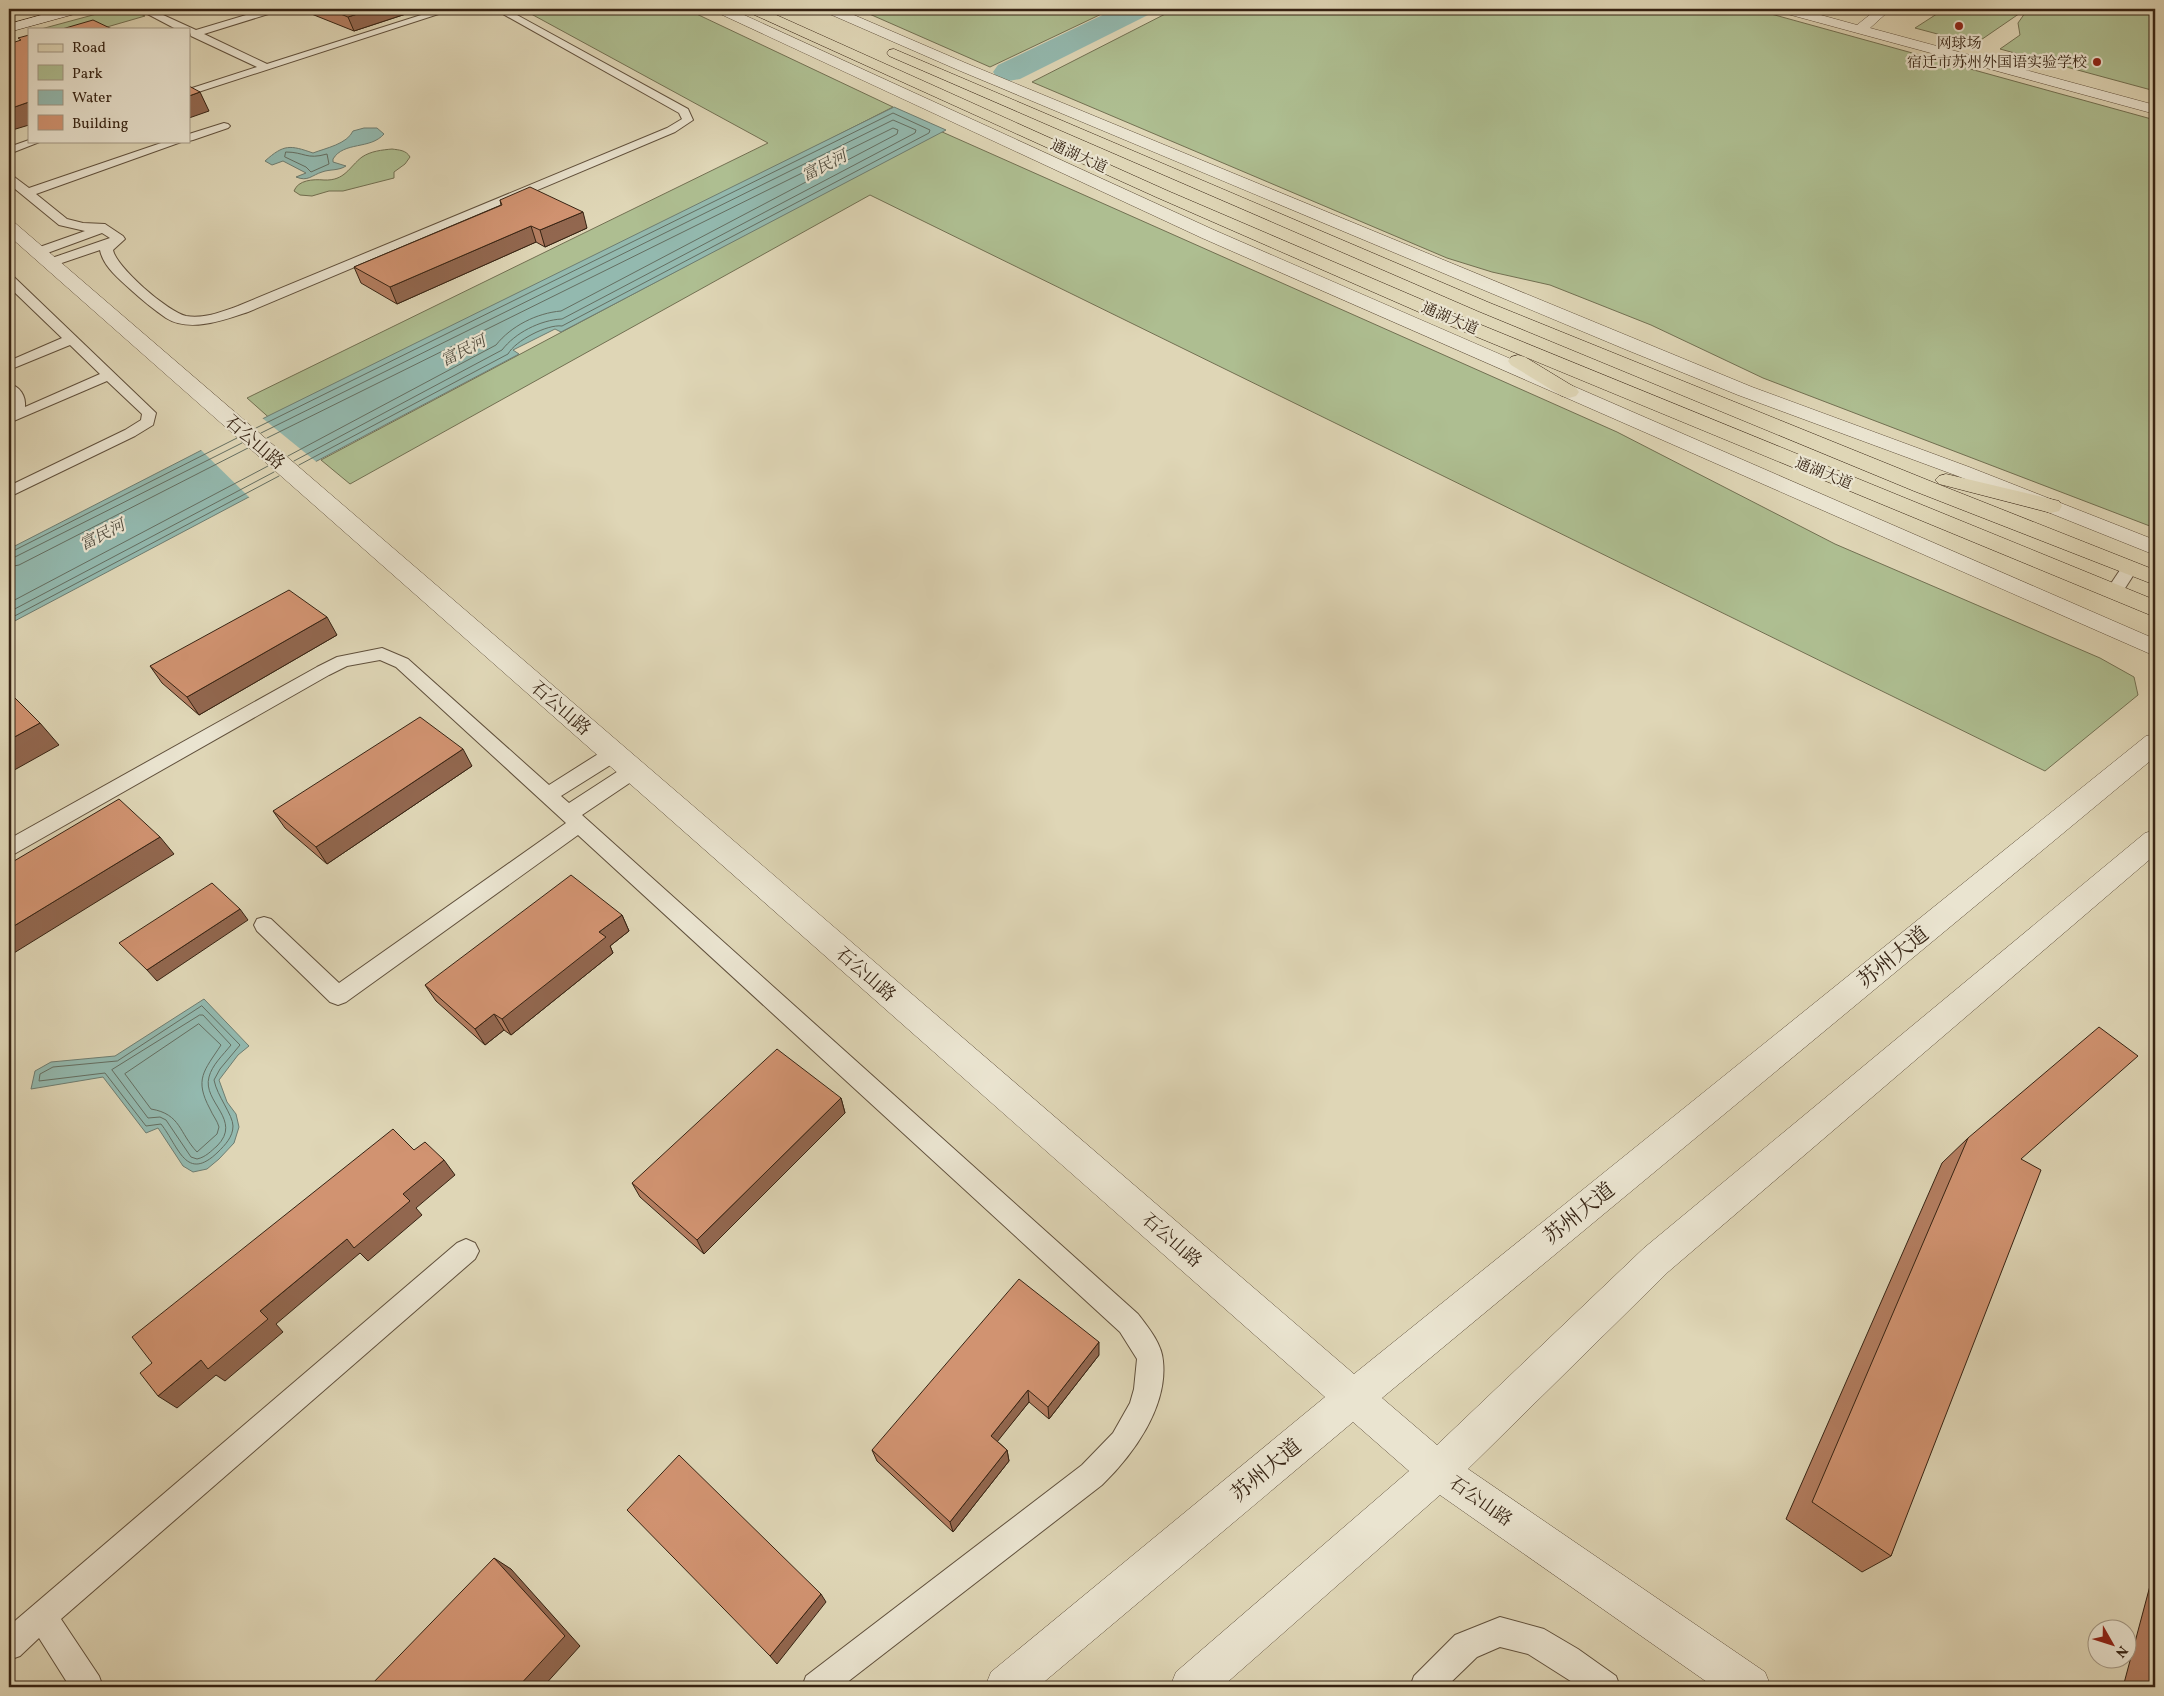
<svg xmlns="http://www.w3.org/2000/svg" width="2164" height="1696" font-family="Vollkorn,'Noto Serif SC',serif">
  <rect width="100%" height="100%" fill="#dfd6b6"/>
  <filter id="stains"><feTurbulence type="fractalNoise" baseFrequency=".004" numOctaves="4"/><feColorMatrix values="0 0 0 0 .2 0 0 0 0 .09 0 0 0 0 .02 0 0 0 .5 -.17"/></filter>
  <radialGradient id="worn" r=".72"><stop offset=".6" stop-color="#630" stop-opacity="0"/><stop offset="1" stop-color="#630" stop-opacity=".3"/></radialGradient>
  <!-- green -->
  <g fill="#aebe91" stroke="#727052">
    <path d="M115,9H130L145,16L100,29H41Z"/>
    <path d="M522,9H686L893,107L274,422L247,398L768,143Z"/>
    <path d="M858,9H1112L990,67Z"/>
    <path d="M1175,9H1753L2155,120V528L1763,378L1651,325L1550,285L1492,272L1447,258L1032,82Z"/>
    <path d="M1939,9H2026L1975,44L1915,28L1943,10Z"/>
    <path d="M2034,9H2155V91L2000,49L2020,35L2018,23L2025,13Z"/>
    <path d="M940,131L1617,432L1835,544L2100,658L2134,677L2138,695L2045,771L870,195L350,484L321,460Z"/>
    <path d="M392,149C399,150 406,150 410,157L405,164L394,172V178L343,191H329L312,196L300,195L294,191C298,180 313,179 324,180C345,181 349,167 362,157C371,151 382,150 392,149Z"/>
  </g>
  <!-- water -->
  <g fill="#93b9af" stroke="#6e7d71">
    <path d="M894,107L946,130L561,332L555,329L513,350L519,354L9,624V549L270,415Z"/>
    <path d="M364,128H377L384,134C370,150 344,141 333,159V162L346,166C338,171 330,169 322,172C312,175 308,182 296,177L306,173L283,161L272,165L265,161C284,144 290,145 313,153C326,148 347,144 353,131Z"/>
    <path d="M204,999L249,1046L238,1055L219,1080L227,1102L236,1114L239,1127L234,1143L219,1159L207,1169L193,1172L183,1166L158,1128L146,1133L103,1077L31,1089L35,1071L51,1062L115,1056Z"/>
  </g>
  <!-- pier -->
  <path fill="#dfd6b6" d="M261,417L319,464L251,499L200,449Z"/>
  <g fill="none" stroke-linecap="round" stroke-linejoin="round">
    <!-- shore -->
    <g stroke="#646e61" stroke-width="1">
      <path d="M286,152C305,152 306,160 327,154L329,164L311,172L306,167L285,157Z"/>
      <path d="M256,428L893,113L930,130L929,133L562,326C547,324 515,341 508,354L299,465"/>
      <path d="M261,433L893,120L916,130L915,133L562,319C540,320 515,333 502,350L294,461"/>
      <path d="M267,438L893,128L898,130L897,134L561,311C537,313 511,326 496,345L288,456"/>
      <path d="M9,553L237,438"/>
      <path d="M9,560L242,443"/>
      <path d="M9,567L19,565L248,448"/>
      <path d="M9,603L268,466"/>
      <path d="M9,612L274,472"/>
      <path d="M9,619L279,476"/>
      <path d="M202,1006L240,1045L220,1069L214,1080C217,1096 233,1115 233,1126C233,1137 225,1145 218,1152C186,1183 179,1147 161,1124L146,1126L105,1073L39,1081L40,1074L53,1067L117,1061Z"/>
      <path d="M200,1015H203L231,1045C223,1055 212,1065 209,1077C202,1102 243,1120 217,1146C211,1151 206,1157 197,1159L191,1157L166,1120L160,1117L148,1118L112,1070Z"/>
      <path d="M199,1024L221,1045C204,1071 194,1079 210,1109C213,1116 217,1120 219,1127L217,1134L197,1152C179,1133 181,1114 151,1109L125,1074Z"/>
    </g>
    <!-- river -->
    <path fill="#93b9af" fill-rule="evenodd" d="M1115,9H1153L1148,15L1020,79L1009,81L998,79L993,72L998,65Z"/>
    <defs>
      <g id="service">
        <path d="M138,9H150L196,30L266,9H280L278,11L204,34L267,64L440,9H454L189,95V89L257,67L191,36L189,29H176Z"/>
        <path d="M494,9H506L688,109L693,120L675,132L248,312C224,320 190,333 166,318C153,309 141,299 130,289C118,278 103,266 100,250L50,267L44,263L46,260L110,238L102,233L42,255H34L32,252L34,249L85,231L59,225L9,184V175L13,176L29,188L167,141H184L36,194L67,219L83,223L105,224L123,236L125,239L113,250C116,267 168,312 186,316C204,319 221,312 238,306L667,128L682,119L679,113Z"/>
        <path d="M224,123L228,124L230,126L228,128L193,140L189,141V134Z"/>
        <path d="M29,140L42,141L9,154V147Z"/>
        <path d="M9,276L14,277L156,413L153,425L135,436L9,497V486L125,430L141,420L142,414L107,381L9,423L11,404L9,384C20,386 26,396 25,407L100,374L70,345L9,370V361L62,338L9,287Z"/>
        <path d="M2130,563L2136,564L2138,568L2120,596L2114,597L2108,596L2106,592L2108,588L2124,564Z"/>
        <path d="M382,648L408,659L549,785L606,749L613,747L620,749L622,754L620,759L561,796L569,803L626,766L633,764L640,766L643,771L640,776L582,815L1138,1314C1148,1327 1162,1344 1163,1361C1168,1407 1133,1455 1102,1485L841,1687H802L806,1676L1082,1465L1113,1433L1130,1403L1134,1389L1137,1359L1120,1332L578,835L346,1002L338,1005L330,1002L257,931L254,925L257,919L264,917L271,919L339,983L566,823L396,667L380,660L347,666L329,675L16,853L9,856V839L317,667L337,657Z"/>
        <path d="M466,1239L475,1243L479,1251L475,1259L61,1619L99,1676L103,1687H70L39,1638L20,1656L9,1660V1626L457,1243Z"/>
        <path d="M1500,1617L1544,1629L1578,1649L1616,1676L1620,1687H1580L1528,1654L1500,1647L1477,1657L1446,1687H1410L1414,1676L1455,1635Z"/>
      </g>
      <g id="minor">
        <path d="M714,9H731L1214,230L2155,639V656L1202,238L716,12Z"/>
        <path d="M823,9H840L968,64L1752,387L1969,467L2155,540V555L1955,475L1738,395L1627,350L958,70L825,12Z"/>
        <path d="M1778,9H1799L1857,25L1877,9H1891L1870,28L2155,105V114L1780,12Z"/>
      </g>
      <path id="tertiary" d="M9,222L15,223L1354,1374L2146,736L2155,734V757L1382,1398L1437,1445L1644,1248L2145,833L2155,830V855L1668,1272L1468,1469L1765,1672L1771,1687H1714L1440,1495L1222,1687H1170L1176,1672L1409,1471L1353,1422L1038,1687H985L991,1672L1325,1397L9,236Z"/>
      <path id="secondary" d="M63,9H84L82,12L9,32V24Z"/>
      <g id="primary">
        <path d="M746,9H763L1168,191L1474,322L2155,600V617L1460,330L1156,197L748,12Z"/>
        <path d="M894,49L1490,303L1930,481L2155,570V585L1914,491L1478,311L889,56L887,53L889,50Z"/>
        <path d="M1518,355L1525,357L1576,388L1579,392L1576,396L1569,398L1562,396L1511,365L1508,361L1511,357Z"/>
        <path d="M1946,474L2059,501L2062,506L2059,511L2051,513L1939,484L1935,480L1939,476Z"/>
      </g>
    </defs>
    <!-- service casing -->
    <use href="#service" stroke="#60503c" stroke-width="2"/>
    <!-- minor casing -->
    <use href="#minor" stroke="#60503c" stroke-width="1"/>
    <!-- tertiary casing -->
    <use href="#tertiary" stroke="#60503c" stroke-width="1"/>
    <!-- secondary casing -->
    <use href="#secondary" stroke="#362313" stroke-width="1"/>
    <!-- primary casing -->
    <use href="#primary" stroke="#362313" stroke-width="1"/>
    <!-- service -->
    <use href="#service" fill="#eae4d0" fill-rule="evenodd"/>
    <!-- minor -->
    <use href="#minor" fill="#eae4d0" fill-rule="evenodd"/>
    <!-- tertiary -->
    <use href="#tertiary" fill="#eae4d0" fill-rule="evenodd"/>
    <!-- secondary -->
    <use href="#secondary" fill="#eae4d0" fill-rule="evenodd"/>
    <!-- primary -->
    <use href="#primary" fill="#dfd6b6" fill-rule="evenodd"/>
  </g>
  <!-- wall -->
  <g fill="#b47e61" stroke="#362313">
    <path d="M299,9H421L354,31Z"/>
    <path d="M500,200L587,228L545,247L536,242L397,304L361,283L354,267L501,205Z"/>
    <path d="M337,635L199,715L162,683L150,666Z"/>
    <path d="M472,766L327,864L285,828L273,811Z"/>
    <path d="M622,915L629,931L610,946L613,953L511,1035L504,1030L485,1045L436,1001L425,985Z"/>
    <path d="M841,1098L845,1113L704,1254L640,1197L632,1183Z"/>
    <path d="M1968,1138L2021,1159L1891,1556L1862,1572L1786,1519L1942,1163Z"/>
    <path d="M2155,1150V1159L2153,1158Z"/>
    <path d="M1099,1355L1049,1419L1029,1402L997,1441L1007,1450L1009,1461L953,1532L877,1461L872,1450Z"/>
    <path d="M2155,1567V1687H2123Z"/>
  </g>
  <!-- shaded-wall -->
  <g fill="#92674f" stroke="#362313">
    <path d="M373,9H421L354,31L348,17Z"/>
    <path d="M200,92L209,111L189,118V96Z"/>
    <path d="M29,102V125L9,131V109Z"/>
    <path d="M583,212L587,228L545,247L540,230Z"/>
    <path d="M531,226L536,242L397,304L390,287Z"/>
    <path d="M327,617L337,635L199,715L187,697Z"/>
    <path d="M40,723L59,745L9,773V740Z"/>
    <path d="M463,749L472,766L327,864L316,847Z"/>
    <path d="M160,837L174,854L9,956V929Z"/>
    <path d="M240,909L248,920L157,981L147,970Z"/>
    <path d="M622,915L629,931L610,946L613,953L511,1035L502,1019L599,932Z"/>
    <path d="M494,1014L504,1030L485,1045L475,1029Z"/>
    <path d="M841,1098L845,1113L704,1254L697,1240Z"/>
    <path d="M444,1160L455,1175L416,1208L422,1215L368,1261L360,1253L276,1324L283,1332L225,1381L216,1375L177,1408L158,1396L347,1239Z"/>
    <path d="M1099,1342V1355L1049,1419L1048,1407Z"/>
    <path d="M1028,1390L1029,1402L993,1447L991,1436Z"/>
    <path d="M1007,1450L1009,1461L953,1532L950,1522Z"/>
    <path d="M494,1558L511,1569L580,1646L543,1687H518Z"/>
    <path d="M821,1594L826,1602L777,1664L770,1656Z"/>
  </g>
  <!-- building -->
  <g fill="#d19371" stroke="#362313">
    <path d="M328,9H373L348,17Z"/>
    <path d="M93,20L112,29H62Z"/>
    <path d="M29,35V102L9,109V44L21,40L18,38Z"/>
    <path d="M189,86L200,92L189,96Z"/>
    <path d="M530,187L583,212L540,230L531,226L390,287L354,267L502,205L500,200Z"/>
    <path d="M289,590L327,617L187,697L150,666Z"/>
    <path d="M9,692L40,723L9,740Z"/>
    <path d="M420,717L463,749L316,847L273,811Z"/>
    <path d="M119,799L160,837L9,929V864Z"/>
    <path d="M571,875L622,915L599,932L606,937L502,1019L494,1014L475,1029L425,985Z"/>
    <path d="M212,883L240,909L147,970L119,943Z"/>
    <path d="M2099,1027L2138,1056L2021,1159L2041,1170L1891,1556L1812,1502L1968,1138Z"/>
    <path d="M777,1049L841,1098L697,1240L632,1183Z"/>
    <path d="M393,1129L414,1150L425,1142L444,1160L403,1194L410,1201L354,1248L347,1239L260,1311L268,1319L208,1369L201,1360L158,1396L140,1373L152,1363L132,1337Z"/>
    <path d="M1019,1279L1099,1342L1048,1407L1028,1390L991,1436L1007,1450L950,1522L872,1450Z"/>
    <path d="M679,1455L821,1594L770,1656L627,1510Z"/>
    <path d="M494,1558L565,1636L518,1687H369Z"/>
  </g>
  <!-- markers -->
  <g fill="#8f2418" stroke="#eae4d0" stroke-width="2">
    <circle cx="1959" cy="26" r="5"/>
    <circle cx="2097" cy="62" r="5"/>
  </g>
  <g text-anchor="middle" stroke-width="4.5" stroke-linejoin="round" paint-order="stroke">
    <!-- far-poi labels -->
    <g font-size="15" fill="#362313" stroke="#eae4d0">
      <text x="1959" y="48">网球场</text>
      <text x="2087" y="67" text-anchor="end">宿迁市苏州外国语实验学校</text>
    </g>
    <!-- far-street labels -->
    <g font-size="15" fill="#362313" stroke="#eae4d0">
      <text transform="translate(1079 156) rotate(24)" y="5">通湖大道</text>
      <text transform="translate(1450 318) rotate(23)" y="5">通湖大道</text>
      <text transform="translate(1824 473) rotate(22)" y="5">通湖大道</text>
    </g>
    <!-- far-water labels -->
    <g font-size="16" font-style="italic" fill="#4d483a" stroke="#eae4d0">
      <text transform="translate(824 165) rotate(-27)" y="6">富民河</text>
      <text transform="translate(463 350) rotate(-27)" y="6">富民河</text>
      <text transform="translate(102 534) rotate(-27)" y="6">富民河</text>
    </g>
    <!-- street labels -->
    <g font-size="18" fill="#362313" stroke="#eae4d0">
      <text transform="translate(255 442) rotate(41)" y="6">石公山路</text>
      <text transform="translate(561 708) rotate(41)" y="6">石公山路</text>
      <text transform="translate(866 974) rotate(41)" y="6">石公山路</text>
      <text transform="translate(1172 1240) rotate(41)" y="6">石公山路</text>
      <text transform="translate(1481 1501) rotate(35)" y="6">石公山路</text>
    </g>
    <!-- near-street labels -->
    <g font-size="21" fill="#362313" stroke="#eae4d0">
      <text transform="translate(1893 957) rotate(-39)" y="7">苏州大道</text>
      <text transform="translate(1579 1213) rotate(-39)" y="7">苏州大道</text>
      <text transform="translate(1266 1470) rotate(-40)" y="7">苏州大道</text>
    </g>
  </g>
  <!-- margin -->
  <rect width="2164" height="1696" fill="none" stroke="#dfd6b6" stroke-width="30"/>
  <rect x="10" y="10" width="2144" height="1676" fill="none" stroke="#362313" stroke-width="2.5"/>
  <rect x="15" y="15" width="2134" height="1666" fill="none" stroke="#362313"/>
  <!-- legend -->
  <rect x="28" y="28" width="162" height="115" fill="#eae4d0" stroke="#a29784"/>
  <rect x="38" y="44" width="25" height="8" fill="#dfd6b6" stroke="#a29784"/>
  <text x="72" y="52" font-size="15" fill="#362313">Road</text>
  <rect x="38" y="65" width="25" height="15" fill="#aebe91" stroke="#a29784"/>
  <text x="72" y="78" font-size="15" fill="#362313">Park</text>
  <rect x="38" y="90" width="25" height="15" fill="#93b9af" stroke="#a29784"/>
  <text x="72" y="102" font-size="15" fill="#362313">Water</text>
  <rect x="38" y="115" width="25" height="15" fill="#d19371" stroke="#a29784"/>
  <text x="72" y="128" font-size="15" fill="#362313">Building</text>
  <!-- north arrow -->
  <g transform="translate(2112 1644) rotate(129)"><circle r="24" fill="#eae4d0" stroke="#a29784"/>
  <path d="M0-4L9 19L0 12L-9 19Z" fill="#8f2418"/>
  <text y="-8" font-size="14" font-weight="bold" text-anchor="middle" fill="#362313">N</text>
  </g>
  <rect width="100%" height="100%" filter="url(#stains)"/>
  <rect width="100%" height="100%" fill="url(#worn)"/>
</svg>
